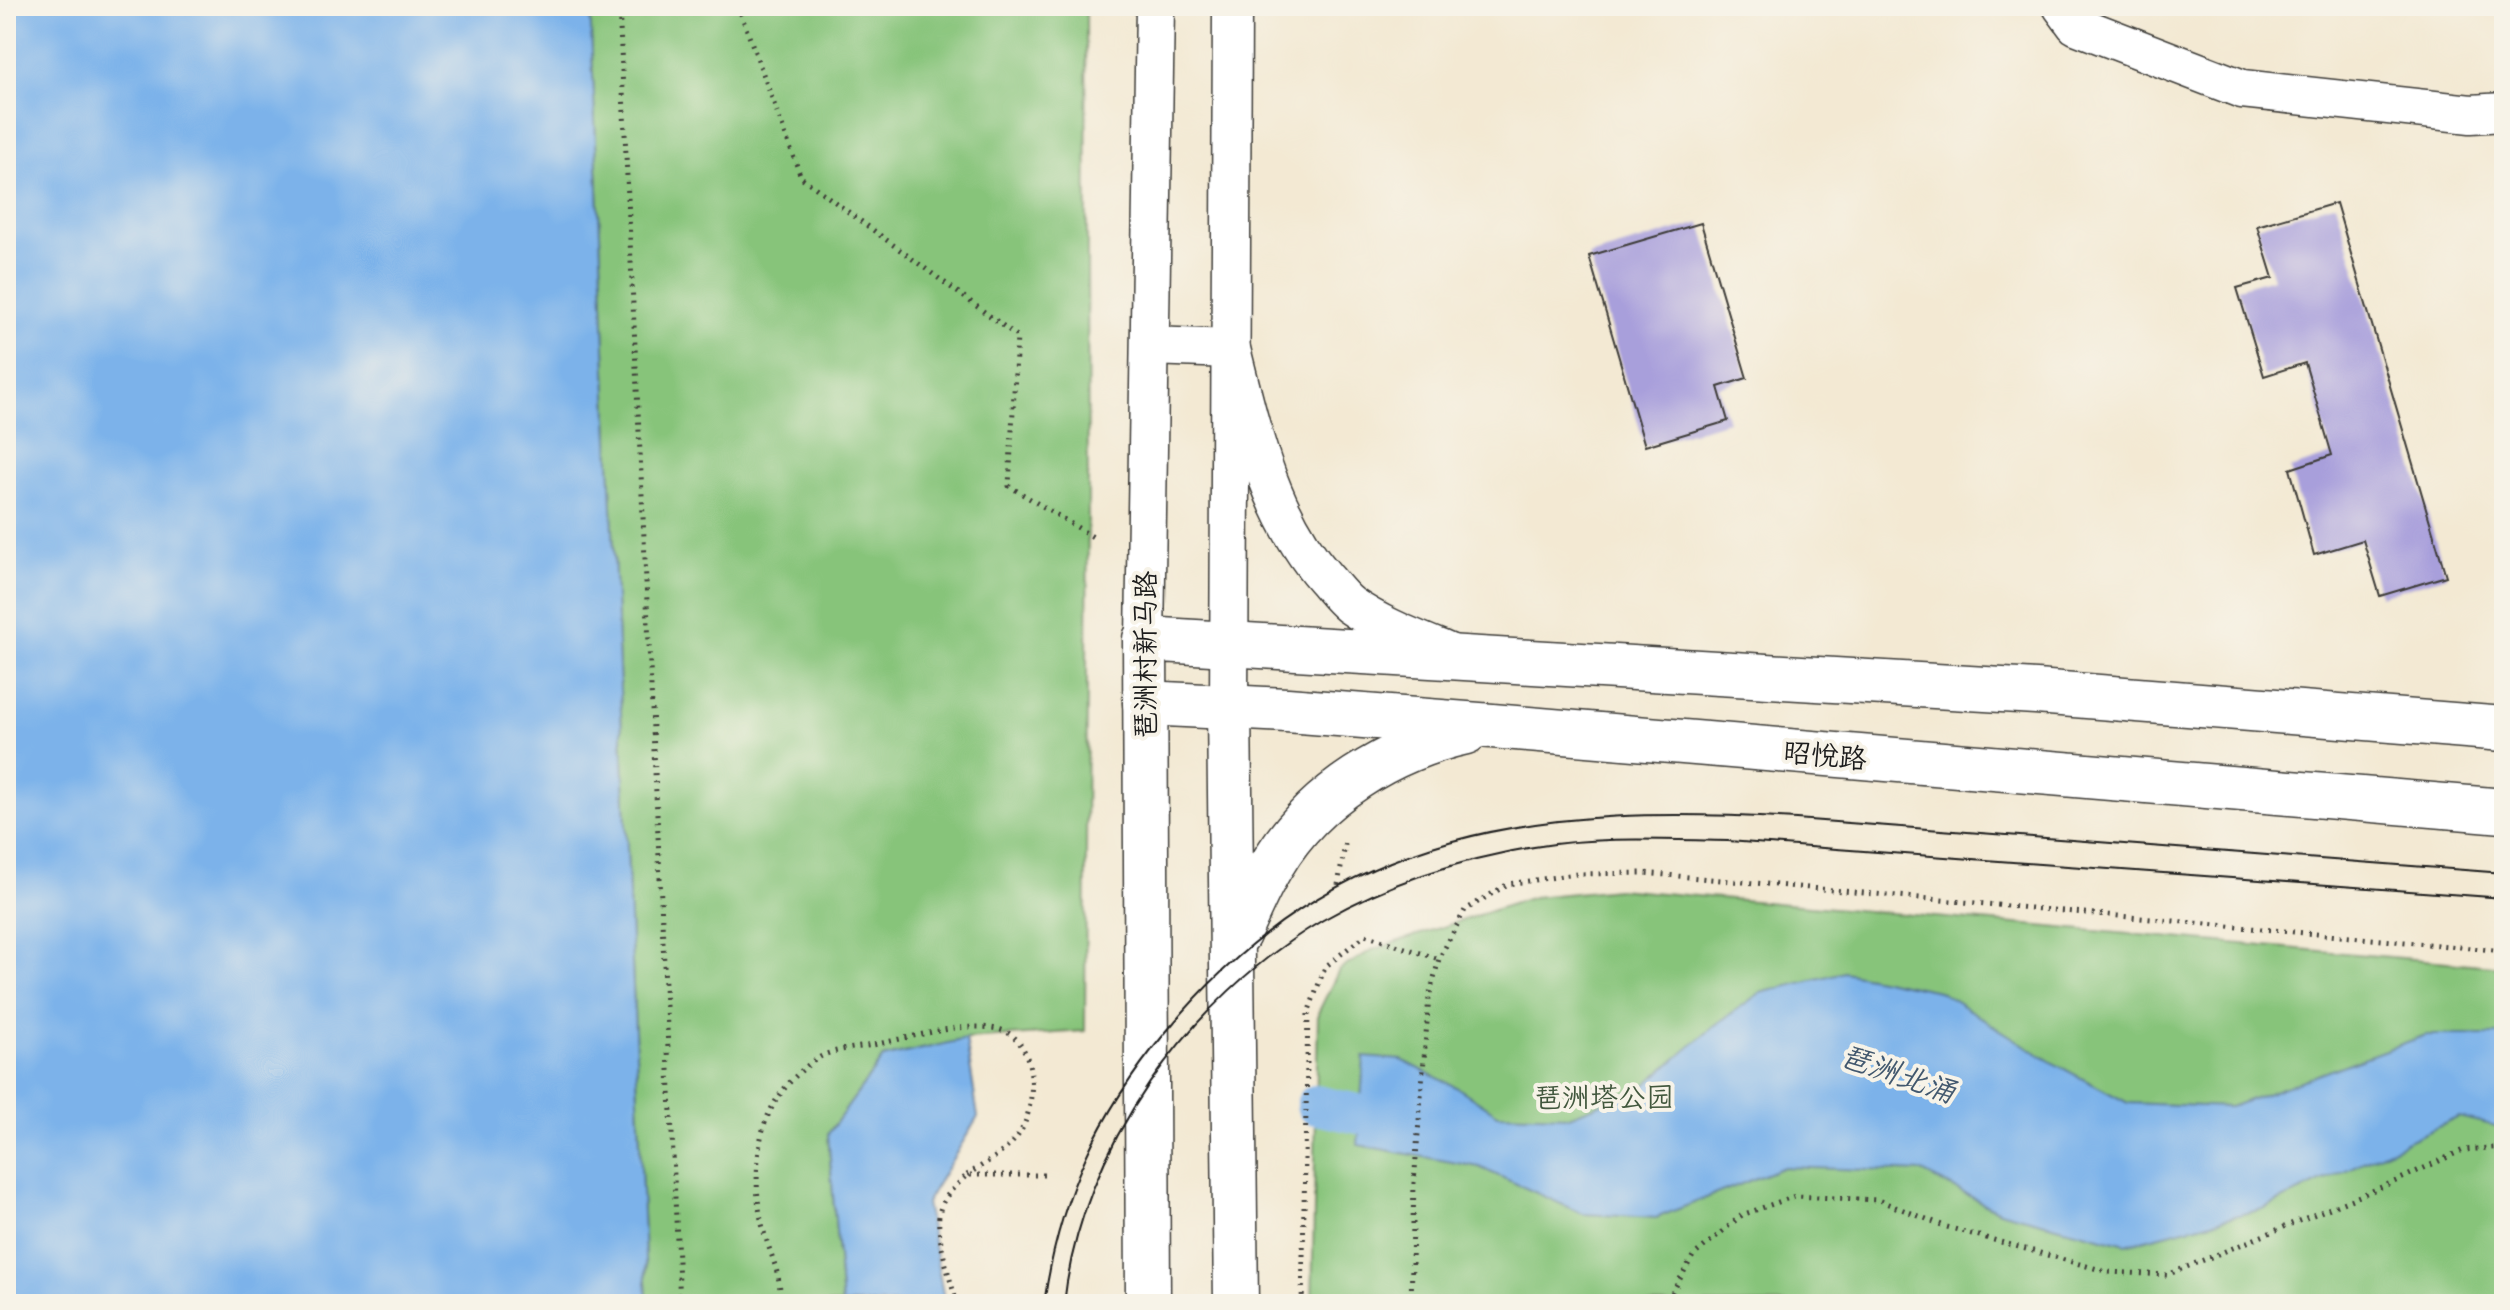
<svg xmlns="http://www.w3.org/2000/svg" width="2510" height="1310" font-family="Kalam,'LXGW WenKai TC',sans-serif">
  <rect width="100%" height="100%" fill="#f7f3e8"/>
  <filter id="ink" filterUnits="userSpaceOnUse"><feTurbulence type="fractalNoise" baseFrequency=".0125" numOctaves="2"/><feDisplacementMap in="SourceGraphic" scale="16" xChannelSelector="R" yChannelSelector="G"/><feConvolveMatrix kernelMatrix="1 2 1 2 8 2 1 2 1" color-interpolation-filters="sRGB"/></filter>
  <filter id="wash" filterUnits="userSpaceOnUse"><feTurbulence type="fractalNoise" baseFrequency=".006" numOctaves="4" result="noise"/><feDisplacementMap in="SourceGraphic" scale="32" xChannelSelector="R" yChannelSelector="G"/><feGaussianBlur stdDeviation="1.8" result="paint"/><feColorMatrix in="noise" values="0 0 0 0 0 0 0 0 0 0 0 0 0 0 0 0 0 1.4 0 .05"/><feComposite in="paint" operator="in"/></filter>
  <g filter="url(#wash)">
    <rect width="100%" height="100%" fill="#f3e9d3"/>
    <!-- green -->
    <g fill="#87c47a" stroke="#52704b" stroke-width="2">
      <path d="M590,6H1086L1088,497L1085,1031L967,1039L883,1058L828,1134L842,1304H647Z"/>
      <path d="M1617,889L2504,967V1304H1312L1318,1013L1339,970L1372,950L1533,897Z"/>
    </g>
    <!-- water -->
    <g fill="#7bb2ea" stroke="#4c6783" stroke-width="2">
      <path d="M6,6H590L647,1304H6Z"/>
      <path d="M1844,972L1939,991L2053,1063L2128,1103L2230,1107L2426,1035H2504V1128L2459,1117L2263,1209L2126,1244L1999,1211L1922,1172L1784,1167L1656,1218L1583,1214L1479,1167L1358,1145L1364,1057L1402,1060L1458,1088L1498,1114L1569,1116L1643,1087L1718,1023L1760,993Z"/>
      <path d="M966,1039L978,1117L926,1203L945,1304H842L828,1134L883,1058Z"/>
    </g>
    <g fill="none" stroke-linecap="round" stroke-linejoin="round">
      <!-- canal -->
      <path stroke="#7bb2ea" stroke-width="40" d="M1316,1105L1414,1126"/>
    </g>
    <g id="blocks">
      <!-- building -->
      <g fill="#a89fdb">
        <path d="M2336,203L2446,576L2380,596L2363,540L2314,555L2290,469L2332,455L2305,363L2264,376L2237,288L2273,278L2257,226Z"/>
        <path d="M1701,223L1747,378L1718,387L1728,421L1645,446L1589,256Z"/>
      </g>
    </g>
  </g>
  <g filter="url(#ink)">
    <use href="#blocks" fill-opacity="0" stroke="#3c3b37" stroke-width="2"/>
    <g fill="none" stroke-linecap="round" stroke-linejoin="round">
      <defs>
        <g id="minor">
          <path d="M2062,6L2076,25L2242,89L2471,114L2504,112"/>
          <path d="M1151,346L1231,349C1251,429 1269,514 1325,578C1333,587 1341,598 1350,605C1380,626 1415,639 1449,653"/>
          <path d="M1145,639L1155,6"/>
          <path d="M1229,707L1232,6"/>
        </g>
        <g id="major">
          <path d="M1145,703L1287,710L1492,726L2504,811"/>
          <path d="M1229,707L1236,1304"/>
          <path d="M1238,934C1249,910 1259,885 1273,863C1313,795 1391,748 1466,732"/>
          <path d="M1148,1304L1145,639L2036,692L2504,729"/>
        </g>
      </defs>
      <!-- minor casing -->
      <use href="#minor" stroke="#3c3b37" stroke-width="41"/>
      <!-- major casing -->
      <use href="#major" stroke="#3c3b37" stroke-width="47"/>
      <!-- path -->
      <g stroke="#3c3b37" stroke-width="5" stroke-dasharray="2 6" stroke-linecap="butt">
        <path d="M619,6L680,1304"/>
        <path d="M738,6L801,177L1017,336L1009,486L1093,537"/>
        <path d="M1338,885L1346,839"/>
        <path d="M1672,1293L1693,1256L1742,1215L1795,1196L1878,1200L1947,1227L2108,1272L2167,1275L2396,1181L2463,1150L2504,1147"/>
        <path d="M779,1304C784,1278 769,1253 763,1228C755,1198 755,1156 764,1126C773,1098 795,1072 820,1057C835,1049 857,1048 873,1045C901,1039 929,1032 956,1028C972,1027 996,1025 1010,1034C1038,1052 1036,1109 1019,1134C1007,1152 985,1163 967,1175"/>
        <path d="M957,1304C951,1281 934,1232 940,1210C944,1195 957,1185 967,1175H1046"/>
        <path d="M1302,1304L1308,1013L1325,967L1365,935L1439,959"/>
        <path d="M1411,1304L1414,1183L1429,997L1439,959L1465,910L1508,884L1576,874L1644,873L2504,951"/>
      </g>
      <!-- minor -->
      <use href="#minor" stroke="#fff" stroke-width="38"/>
      <!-- major -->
      <use href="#major" stroke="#fff" stroke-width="44"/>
      <!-- tram -->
      <g stroke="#1c1c1c" stroke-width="2">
        <path d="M1044,1304C1059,1197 1098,1114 1166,1032C1338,823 1543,804 1796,819L2504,873"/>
        <path d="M1064,1304C1081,1148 1189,999 1323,920C1388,883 1461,859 1534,847C1598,836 1663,840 1728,841L2504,898"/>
      </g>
    </g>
  </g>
  <g text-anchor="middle" stroke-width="8" stroke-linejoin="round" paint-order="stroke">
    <!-- street labels -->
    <g font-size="28" fill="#1c1c1c" stroke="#f7f3e8">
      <text transform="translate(1145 655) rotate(-90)" y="10">琶洲村新马路</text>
      <text transform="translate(1825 755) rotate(5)" y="10">昭悦路</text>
    </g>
    <!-- park labels -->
    <g font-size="28" fill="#41573d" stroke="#f7f3e8">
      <text x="1604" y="1107">琶洲塔公园</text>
    </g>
    <!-- water labels -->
    <g font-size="30" font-style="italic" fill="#42586e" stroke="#f7f3e8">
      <text transform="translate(1898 1074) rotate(19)" y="10">琶洲北涌</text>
    </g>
  </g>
  <!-- margin -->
  <rect width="2510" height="1310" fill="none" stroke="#f7f3e8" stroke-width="32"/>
</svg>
